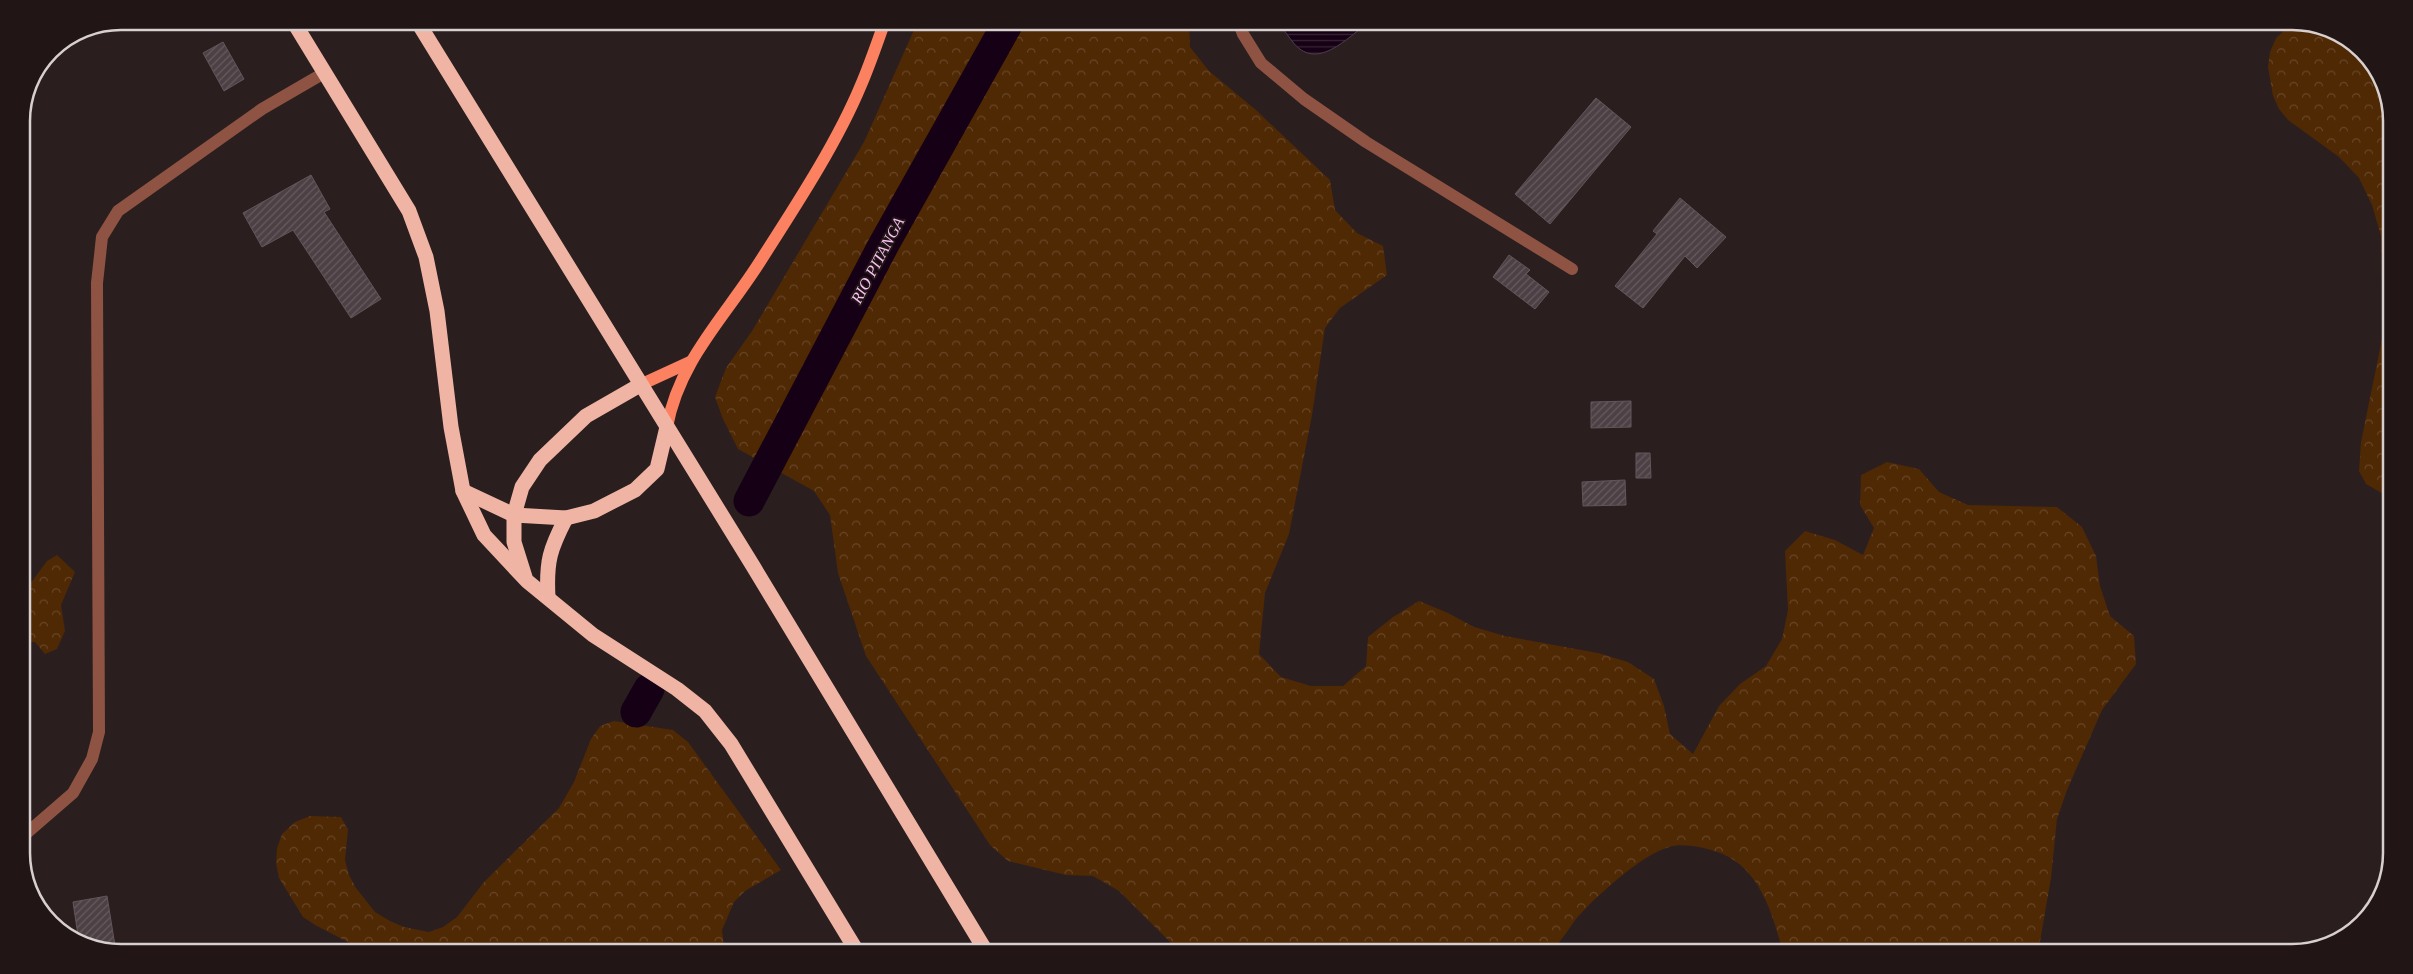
<svg xmlns="http://www.w3.org/2000/svg" width="2413" height="974" font-family="Georgia,serif">
  <defs>
    <pattern id="forest-crowns" width="20" height="18" patternUnits="userSpaceOnUse" patternTransform="scale(1.25)"><rect width="20" height="18" fill="#4f2804"/><path d="M2 6a3 3 0 1 1 6 0M12 15a3 3 0 1 1 6 0" fill="none" stroke="#684628"/></pattern>
    <pattern id="water-rules" width="6" height="5" patternUnits="userSpaceOnUse" patternTransform="scale(1.25)"><rect width="6" height="5" fill="#160015"/><path d="M0 2.5h6" fill="none" stroke="#372436"/></pattern>
    <pattern id="building-hatch" width="6" height="6" patternUnits="userSpaceOnUse" patternTransform="scale(1.25)"><rect width="6" height="6" fill="#4d4045"/><path d="M-1 1l2-2M0 6l6-6M5 7l2-2" fill="none" stroke="#665b5f"/></pattern>
  </defs>
  <rect width="100%" height="100%" fill="#2a1e1f"/>
  <!-- forest -->
  <g fill="url(#forest-crowns)">
    <path d="M918,21H1189L1190,47L1209,71L1256,110L1330,180L1335,210L1357,233L1383,246L1387,275L1340,308L1325,328L1312,415L1289,534L1265,593L1259,654L1281,677L1311,686H1343L1366,666L1368,637L1393,617L1419,601L1448,613L1474,627L1505,636L1598,653L1628,662L1654,679L1664,706L1670,734L1693,754L1719,706L1740,684L1766,666L1782,639L1788,610L1785,551L1805,531L1835,540L1863,555L1874,528L1860,505L1861,475L1887,462L1919,469L1939,492L1968,505L2057,507L2082,527L2096,556L2100,586L2110,616L2134,636L2136,664L2102,710L2067,790L2057,819L2051,878L2038,953H1783C1772,912 1759,864 1714,851C1701,847 1682,843 1669,847C1641,855 1595,897 1576,919C1568,930 1560,942 1551,953H1181L1119,891L1093,876L1066,875L1008,861L990,845L866,656L838,573L830,515L814,491L738,449L723,419L715,397L726,368L752,331L864,142Z"/>
    <path d="M2294,22L2330,29L2371,61L2392,115V499L2366,484L2359,471L2361,442L2383,334L2381,236L2372,205L2359,178L2339,157L2288,120L2279,109L2273,96L2268,67L2270,52L2276,38Z"/>
    <path d="M57,555L75,572L61,605L65,631L57,649L45,654L35,642H21V596L47,561Z"/>
    <path d="M614,721L673,730L688,742L781,870L745,891L734,902L722,930L725,953H369L315,925L303,917L279,878L276,863L277,848L282,834L295,822L310,816L341,817L348,830L345,860L349,875L356,888L375,912L390,921L404,927L429,932L443,927L457,917L484,882L559,808L574,782L591,739L600,726Z"/>
  </g>
  <!-- water -->
  <path fill="url(#water-rules)" stroke="#503e4d" d="M1280,21H1370C1347,38 1316,73 1292,41C1287,34 1282,29 1280,21Z"/>
  <g fill="none" stroke-linecap="round" stroke-linejoin="round">
    <!-- river -->
    <g stroke="#160015" stroke-width="31">
      <path d="M749,501L884,244L1009,21"/>
      <path d="M636,712L649,689"/>
    </g>
  </g>
  <!-- building -->
  <g fill="url(#building-hatch)" stroke="#63565b">
    <path d="M223,42L244,79L224,91L203,53Z"/>
    <path d="M1596,98L1631,127L1550,224L1515,194Z"/>
    <path d="M311,175L330,209L324,212L381,299L351,318L293,230L262,247L243,213Z"/>
    <path d="M1680,198L1726,237L1697,268L1685,256L1643,308L1615,286L1657,234L1653,231Z"/>
    <path d="M1509,255L1530,270L1526,274L1549,292L1535,309L1493,277Z"/>
    <path d="M1631,401V427L1591,428V402Z"/>
    <path d="M1636,453H1650L1651,478H1636Z"/>
    <path d="M1625,480L1626,505L1583,506L1582,482Z"/>
    <path d="M107,896L116,952L83,945L79,942L73,902Z"/>
  </g>
  <g fill="none" stroke-linecap="round" stroke-linejoin="round">
    <!-- minor -->
    <g stroke="#8e5343" stroke-width="12">
      <path d="M1238,21L1243,34L1261,63L1304,99L1366,142L1572,269"/>
      <path d="M21,838L73,793L92,759L99,732L97,283L102,237L118,211L262,109L324,73"/>
    </g>
    <!-- major -->
    <g stroke="#fb8161" stroke-width="12">
      <path d="M640,385L690,362"/>
      <path d="M667,427C679,360 726,316 761,260C795,207 837,143 861,85C870,64 877,43 885,21"/>
    </g>
    <!-- highway -->
    <g stroke="#efb4a4" stroke-width="15">
      <path d="M293,21L409,211L426,257L437,311L451,427L463,491L484,535L527,581L593,635L677,689L705,711L731,744L858,953"/>
      <path d="M417,21L753,566L987,953"/>
      <path d="M463,491L514,515L566,518L594,511L635,490L657,469L667,427"/>
      <path d="M525,577L514,542V515L522,487L540,460L586,416L640,385"/>
      <path d="M548,597C546,561 550,549 566,518"/>
    </g>
  </g>
  <g text-anchor="middle" stroke-width="4" stroke-linejoin="round" paint-order="stroke">
    <!-- water labels -->
    <g font-size="16" font-style="italic" fill="#f9c1f4" stroke="#211516">
      <text transform="translate(877 260) rotate(-62)" y="6">RIO PITANGA</text>
    </g>
  </g>
  <!-- crop -->
  <path d="M0 0H2413V974H0ZM121 30H2292A91 91 0 0 1 2383 121V853A91 91 0 0 1 2292 944H121A91 91 0 0 1 30 853V121A91 91 0 0 1 121 30Z" fill="#211516" fill-rule="evenodd"/>
  <path fill="none" stroke="#d8cfcf" stroke-width="2.5" d="M121 30H2292A91 91 0 0 1 2383 121V853A91 91 0 0 1 2292 944H121A91 91 0 0 1 30 853V121A91 91 0 0 1 121 30Z"/>
</svg>
